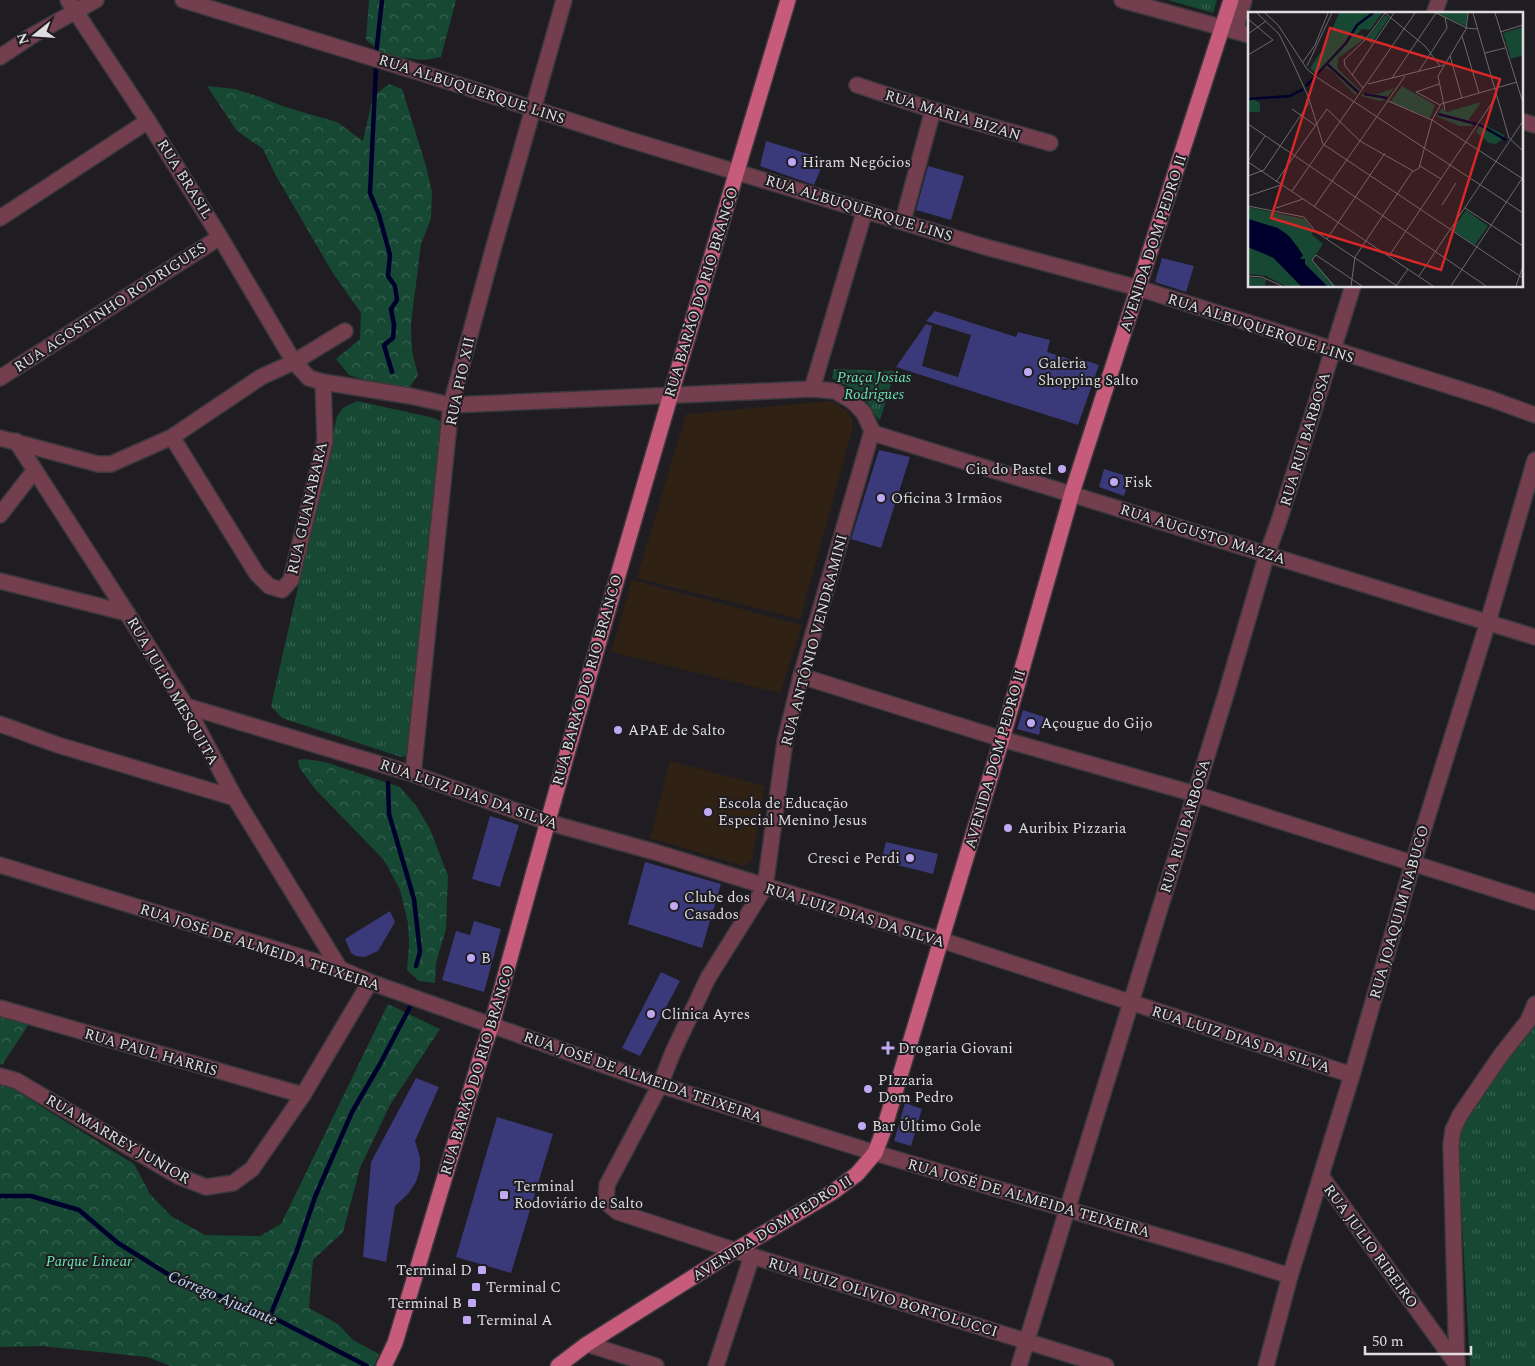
<svg xmlns="http://www.w3.org/2000/svg" width="1535" height="1366" font-family="Spectral,serif">
  <defs>
    <pattern id="forest-crowns" width="20" height="18" patternUnits="userSpaceOnUse" patternTransform="scale(1.25)"><rect width="20" height="18" fill="#164834"/><path d="M2 6a3 3 0 1 1 6 0M12 15a3 3 0 1 1 6 0" fill="none" stroke="#376251"/></pattern>
    <pattern id="park-tufts" width="24" height="20" patternUnits="userSpaceOnUse" patternTransform="scale(1.25)"><rect width="24" height="20" fill="#164834"/><path d="M3 7l-1-3M5 7V3M7 7l1-3M15 17l-1-3M17 17v-4M19 17l1-3" fill="none" stroke="#376251"/></pattern>
  </defs>
  <rect width="100%" height="100%" fill="#1f1d21"/>
  <!-- education -->
  <g fill="#2f2215">
    <path d="M833,401L847,411L853,421L852,431L800,619L637,578L686,414Z"/>
    <path d="M632,580L802,625L780,693L611,652Z"/>
    <path d="M670,761L765,786L752,860L744,866L650,838Z"/>
  </g>
  <!-- forest -->
  <g fill="url(#forest-crowns)">
    <path d="M369,0H456L441,57L425,60L387,56L366,40Z"/>
    <path d="M389,84L402,89L426,166L432,192L431,219L421,244L411,324L412,351L418,375L409,388L384,386L349,375L336,359L360,339L361,313L331,270L275,174L263,149L237,131L207,86L235,89L260,97L285,107L337,122L363,141L373,96Z"/>
    <path d="M305,759L325,762L400,787L417,807L430,829L448,876L446,929L436,963L435,983L419,981L407,970L409,945L408,923L400,890L384,860L315,789L299,767L298,760Z"/>
    <path d="M388,1004L440,1029L390,1105L360,1168L343,1232L313,1260L309,1308L338,1324L353,1340L379,1354L374,1366H171L147,1357L42,1346L0,1347V1155H1L0,1153V1083L10,1087L134,1164L150,1194L171,1216L205,1235L260,1236L281,1224Z"/>
    <path d="M0,1015L29,1024L2,1065L0,1064Z"/>
  </g>
  <!-- park -->
  <g fill="url(#park-tufts)">
    <path d="M1168,0H1217L1213,13Z"/>
    <path d="M834,369L895,371L880,420C871,414 869,402 861,394C853,388 841,383 832,378Z"/>
    <path d="M357,401L434,418L441,422L409,755L401,757L282,718L271,706L337,416L343,408Z"/>
    <path d="M1535,1025V1366H1470L1458,1146L1464,1116Z"/>
  </g>
  <g fill="none" stroke-linecap="round" stroke-linejoin="round">
    <!-- stream -->
    <g stroke="#00002c" stroke-width="4.5">
      <path d="M382,0L377,46L370,193L379,215L390,255L388,276L395,286L397,300L391,309L394,325L393,338L384,345L392,372"/>
      <path d="M388,783L389,814L414,899L420,952L416,966"/>
      <path d="M0,1196H31L79,1210L118,1243L174,1278L270,1316L367,1366"/>
      <path d="M270,1316L296,1253L315,1197L352,1112L380,1064L410,1007"/>
    </g>
  </g>
  <!-- building -->
  <g fill="#3a3979">
    <path d="M766,141L825,159L814,185L760,166Z"/>
    <path d="M928,166L964,176L951,220L916,210Z"/>
    <path d="M1162,258L1194,266L1186,292L1155,282Z"/>
    <path d="M935,311L1016,337L1018,332L1050,340L1047,352L1078,362V358L1099,365L1078,425L896,367L926,324L932,326L922,366L958,377L971,335L926,321Z"/>
    <path d="M879,450L910,457L881,548L851,539Z"/>
    <path d="M1104,469L1130,477L1124,496L1099,487Z"/>
    <path d="M1023,710L1044,717L1039,735L1017,729Z"/>
    <path d="M490,816L519,825L500,887L472,879Z"/>
    <path d="M886,842L938,854L933,874L881,861Z"/>
    <path d="M645,862L721,884L702,948L628,924Z"/>
    <path d="M390,911L395,922L378,951L365,957L356,956L351,953L345,939Z"/>
    <path d="M474,921L501,929L484,992L442,980L456,931L470,935Z"/>
    <path d="M661,972L680,981L640,1056L622,1048Z"/>
    <path d="M416,1078L439,1087L415,1141L420,1157V1169L416,1182L408,1194L395,1206L386,1262L363,1257L371,1162Z"/>
    <path d="M905,1103L922,1109L911,1146L894,1141Z"/>
    <path d="M497,1117L553,1134L511,1273L456,1257Z"/>
  </g>
  <g fill="none" stroke-linecap="round" stroke-linejoin="round">
    <defs>
      <g id="minor">
        <path d="M68,0L148,121L220,237L294,362L309,378L323,382L410,396L451,405L812,389L835,391L852,401L864,413L872,431"/>
        <path d="M183,0L425,74L627,139L982,246L1138,288L1491,399L1535,415"/>
        <path d="M1122,0L1249,35"/>
        <path d="M1434,14L1439,0"/>
        <path d="M1235,31L1244,0"/>
        <path d="M0,57L33,35L96,0"/>
        <path d="M857,85L933,110L1050,143"/>
        <path d="M1521,121L1535,125"/>
        <path d="M0,218L148,121"/>
        <path d="M903,221L933,110"/>
        <path d="M0,378L220,237"/>
        <path d="M812,389L865,210"/>
        <path d="M872,431L801,676L785,741L765,887L708,978L673,1052L660,1085L607,1185L606,1202L618,1212L752,1256L1106,1366"/>
        <path d="M872,431L876,434L1535,637"/>
        <path d="M172,437L257,574L269,586L282,590L291,580L325,441L323,382"/>
        <path d="M0,438L98,464H111L172,437L261,377L294,362L345,331"/>
        <path d="M16,441L127,613L186,706L235,798L340,969"/>
        <path d="M0,515L34,471"/>
        <path d="M0,581L127,613"/>
        <path d="M801,676L1002,739L1195,794L1535,902"/>
        <path d="M186,706L413,774L547,822L655,852L941,940L1352,1075"/>
        <path d="M0,724L58,745L235,798"/>
        <path d="M413,774L451,405L494,246L564,0"/>
        <path d="M0,865L340,969L370,982L660,1085L875,1153L1237,1259L1290,1276"/>
        <path d="M0,1008L303,1095"/>
        <path d="M0,1076L17,1081L178,1176L206,1187L233,1183L252,1169L303,1095L370,982"/>
        <path d="M1321,1176L1457,1365"/>
        <path d="M587,1344L656,1366"/>
        <path d="M716,1366L752,1256"/>
        <path d="M1019,1366L1226,694L1267,554L1279,521L1353,286"/>
        <path d="M1266,1366L1290,1276L1352,1075L1413,863L1488,622L1535,460"/>
        <path d="M1457,1366L1451,1145L1453,1130L1460,1115L1501,1055L1528,1021L1535,1004"/>
      </g>
      <g id="major">
        <path d="M384,1366L395,1343L482,1053L492,1024C585,681 686,341 788,0"/>
        <path d="M558,1366L587,1344L736,1250L833,1192L857,1174L875,1153L883,1132L1002,739L1072,493L1231,0"/>
      </g>
    </defs>
    <!-- minor casing -->
    <use href="#minor" stroke="#3a383c" stroke-width="18"/>
    <!-- major casing -->
    <use href="#major" stroke="#3a383c" stroke-width="18"/>
    <!-- minor -->
    <use href="#minor" stroke="#733e4d" stroke-width="15"/>
    <!-- major -->
    <use href="#major" stroke="#c65b7b" stroke-width="15"/>
  </g>
  <!-- markers -->
  <g fill="#c0a8f3" stroke="#1f1d21" stroke-width="2">
    <circle cx="792" cy="162" r="5"/>
    <circle cx="1028" cy="372" r="5"/>
    <circle cx="1062" cy="469" r="5"/>
    <circle cx="1114" cy="482" r="5"/>
    <circle cx="881" cy="498" r="5"/>
    <circle cx="1031" cy="723" r="5"/>
    <circle cx="618" cy="730" r="5"/>
    <circle cx="708" cy="812" r="5"/>
    <circle cx="1008" cy="828" r="5"/>
    <circle cx="910" cy="858" r="5"/>
    <circle cx="674" cy="906" r="5"/>
    <circle cx="471" cy="958" r="5"/>
    <circle cx="651" cy="1014" r="5"/>
    <path d="M885.5 1040.5h5v5h5v5h-5v5h-5v-5h-5v-5h5z"/>
    <circle cx="868" cy="1089" r="5"/>
    <circle cx="862" cy="1126" r="5"/>
    <rect x="499" y="1190" width="10" height="10" rx="2.5"/>
    <rect x="477" y="1265" width="10" height="10" rx="2.5"/>
    <rect x="471" y="1282" width="10" height="10" rx="2.5"/>
    <rect x="467" y="1298" width="10" height="10" rx="2.5"/>
    <rect x="462" y="1315" width="10" height="10" rx="2.5"/>
  </g>
  <g text-anchor="middle" stroke-width="4" stroke-linejoin="round" paint-order="stroke">
    <!-- street labels -->
    <g font-size="15" fill="#dfdde0" stroke="#1f1d21">
      <text transform="translate(472 89) rotate(18)" y="5">RUA ALBUQUERQUE LINS</text>
      <text transform="translate(953 115) rotate(17)" y="5">RUA MARIA BIZAN</text>
      <text transform="translate(185 179) rotate(58)" y="5">RUA BRASIL</text>
      <text transform="translate(859 208) rotate(17)" y="5">RUA ALBUQUERQUE LINS</text>
      <text transform="translate(1153 243) rotate(-72)" y="5">AVENIDA DOM PEDRO II</text>
      <text transform="translate(701 292) rotate(-73)" y="5">RUA BARÃO DO RIO BRANCO</text>
      <text transform="translate(110 307) rotate(-33)" y="5">RUA AGOSTINHO RODRIGUES</text>
      <text transform="translate(1261 328) rotate(18)" y="5">RUA ALBUQUERQUE LINS</text>
      <text transform="translate(460 381) rotate(-78)" y="5">RUA PIO XII</text>
      <text transform="translate(1305 439) rotate(-73)" y="5">RUA RUI BARBOSA</text>
      <text transform="translate(307 508) rotate(-77)" y="5">RUA GUANABARA</text>
      <text transform="translate(1203 534) rotate(17)" y="5">RUA AUGUSTO MAZZA</text>
      <text transform="translate(814 640) rotate(-75)" y="5">RUA ANTÔNIO VENDRAMINI</text>
      <text transform="translate(587 680) rotate(-74)" y="5">RUA BARÃO DO RIO BRANCO</text>
      <text transform="translate(173 691) rotate(60)" y="5">RUA JULIO MESQUITA</text>
      <text transform="translate(995 759) rotate(-74)" y="5">AVENIDA DOM PEDRO II</text>
      <text transform="translate(469 794) rotate(19)" y="5">RUA LUIZ DIAS DA SILVA</text>
      <text transform="translate(1185 826) rotate(-73)" y="5">RUA RUI BARBOSA</text>
      <text transform="translate(1399 912) rotate(-74)" y="5">RUA JOAQUIM NABUCO</text>
      <text transform="translate(855 915) rotate(17)" y="5">RUA LUIZ DIAS DA SILVA</text>
      <text transform="translate(260 947) rotate(18)" y="5">RUA JOSÉ DE ALMEIDA TEIXEIRA</text>
      <text transform="translate(1241 1039) rotate(18)" y="5">RUA LUIZ DIAS DA SILVA</text>
      <text transform="translate(151 1052) rotate(16)" y="5">RUA PAUL HARRIS</text>
      <text transform="translate(477 1070) rotate(-73)" y="5">RUA BARÃO DO RIO BRANCO</text>
      <text transform="translate(643 1077) rotate(19)" y="5">RUA JOSÉ DE ALMEIDA TEIXEIRA</text>
      <text transform="translate(118 1139) rotate(30)" y="5">RUA MARREY JUNIOR</text>
      <text transform="translate(1029 1198) rotate(16)" y="5">RUA JOSÉ DE ALMEIDA TEIXEIRA</text>
      <text transform="translate(772 1228) rotate(-32)" y="5">AVENIDA DOM PEDRO II</text>
      <text transform="translate(1371 1246) rotate(54)" y="5">RUA JULIO RIBEIRO</text>
      <text transform="translate(883 1297) rotate(17)" y="5">RUA LUIZ OLIVIO BORTOLUCCI</text>
    </g>
    <!-- poi labels -->
    <g font-size="15" fill="#dfdde0" stroke="#1f1d21" text-anchor="start">
      <text x="802" y="167">Hiram Negócios</text>
      <text x="1038" y="368">Galeria<tspan x="1038" dy="17">Shopping Salto</tspan></text>
      <text x="1052" y="474" text-anchor="end">Cia do Pastel</text>
      <text x="1124" y="487">Fisk</text>
      <text x="891" y="503">Oficina 3 Irmãos</text>
      <text x="1041" y="728">Açougue do Gijo</text>
      <text x="628" y="735">APAE de Salto</text>
      <text x="718" y="808">Escola de Educação<tspan x="718" dy="17">Especial Menino Jesus</tspan></text>
      <text x="1018" y="833">Auribix Pizzaria</text>
      <text x="900" y="863" text-anchor="end">Cresci e Perdi</text>
      <text x="684" y="902">Clube dos<tspan x="684" dy="17">Casados</tspan></text>
      <text x="481" y="963">B</text>
      <text x="661" y="1019">Clinica Ayres</text>
      <text x="898" y="1053">Drogaria Giovani</text>
      <text x="878" y="1085">PIzzaria<tspan x="878" dy="17">Dom Pedro</tspan></text>
      <text x="872" y="1131">Bar Último Gole</text>
      <text x="514" y="1191">Terminal<tspan x="514" dy="17">Rodoviário de Salto</tspan></text>
      <text x="472" y="1275" text-anchor="end">Terminal D</text>
      <text x="486" y="1292">Terminal C</text>
      <text x="462" y="1308" text-anchor="end">Terminal B</text>
      <text x="477" y="1325">Terminal A</text>
    </g>
    <!-- park labels -->
    <g font-size="15" font-style="italic" fill="#68e6b3" stroke="#1f1d21">
      <text x="874" y="382">Praça Josias<tspan x="874" dy="17">Rodrigues</tspan></text>
      <text x="89" y="1266">Parque Linear</text>
    </g>
    <!-- water labels -->
    <g font-size="16" font-style="italic" fill="#bdd9fa" stroke="#1f1d21">
      <text transform="translate(223 1297) rotate(23)" y="6">Córrego Ajudante</text>
    </g>
  </g>
  <!-- overview -->
  <g transform="translate(1248 12)">
    <rect width="275" height="275" fill="#1f1d21"/>
    <path d="M275,15V43L263,47L255,21Z" fill="#164834"/>
    <path d="M91,1H134L122,18L114,17L108,23H116V27L90,46L89,56L112,78L107,83L83,58L77,56L69,63L62,56L77,34ZM137,3L141,6L123,32L119,27ZM146,76L138,87L132,89L113,84L116,81L130,82ZM0,84L12,91V100H0ZM233,90L221,107L225,114H211L188,104L194,96L199,100ZM233,111L256,123V126L248,132L241,131L228,120Z" fill="#164834"/>
    <path d="M188,1H219L218,14ZM154,74L187,93L182,106L142,90ZM0,195L57,207L66,220L63,222L75,232L64,248L87,274H79L52,247L50,235L38,221L0,207ZM218,198L240,214L227,233L204,218ZM0,235L23,244L53,274H37L18,264L0,262ZM0,265L18,267L17,274L0,273Z" fill="#164834"/>
    <path d="M0,207L30,216L42,225L55,243L52,247H57V252L79,274H53L26,246L0,235Z" fill="#00002c"/>
    <path fill="none" stroke="#00002c" stroke-width="2.5" d="M78,51L110,80M58,74L98,31L109,13L125,1M116,82L139,86M0,87L42,84L55,77M190,102L232,113L258,128"/>
    <path fill="none" stroke="#6c6a6d" stroke-width="1" d="M9,1L31,22L39,38L60,84L75,132L275,266M17,1L30,13L59,57L70,66L275,201M137,1L177,34L192,54M188,1L219,16L229,17M225,1L261,126L275,139M247,1L275,91M0,7L25,28L0,43M252,20L275,13M0,22L18,9M214,24L231,81M237,41L257,36M202,44L214,86M55,50L67,33L80,1M59,54L84,1M171,59L199,16L197,5M104,63L146,1M144,66L188,1M120,72L196,53M191,72L168,80L192,93M115,76L97,54L96,48L117,28L137,1M140,89L184,108L275,167M44,97L67,113M197,98L190,64L218,17L220,1M0,112L238,274M0,149L17,124M0,150L185,274M172,154L193,167M0,164L16,158L61,91M28,170L79,97L112,129L165,159M44,179L167,1M0,184L33,173M194,193L208,171M0,194L56,205L68,220L149,274M66,195L157,64M28,196L55,187M217,196L275,234M79,227L137,141M141,244L248,85M0,264L14,265L34,274M171,264L275,109M86,274L64,248L68,243L114,274M103,274L107,245L164,160L171,156L184,108L193,92L269,70M148,274L160,257M203,274L275,165M268,274L275,254"/>
    <path fill="#d62828" fill-opacity="0.15" stroke="#d62828" stroke-width="2.5" d="M82,16L252,67L193,258L23,206Z"/>
    <rect width="275" height="275" fill="none" stroke="#dfdde0" stroke-width="2.5"/>
  </g>
  <!-- north arrow -->
  <g transform="translate(35 35) rotate(253)" stroke="#1f1d21" stroke-width="4" paint-order="stroke">
  <path d="M0-4L9 19L0 12L-9 19Z" fill="#dfdde0"/>
  <text y="-8" font-size="14" font-weight="bold" text-anchor="middle" fill="#dfdde0">N</text>
  </g>
  <!-- scale -->
  <path d="M1365 1346v8h106v-8" fill="none" stroke="#dfdde0" stroke-width="2.5"/>
  <text x="1372" y="1346" font-size="15" fill="#dfdde0" stroke="#1f1d21" stroke-width="4" paint-order="stroke">50 m</text>
</svg>
